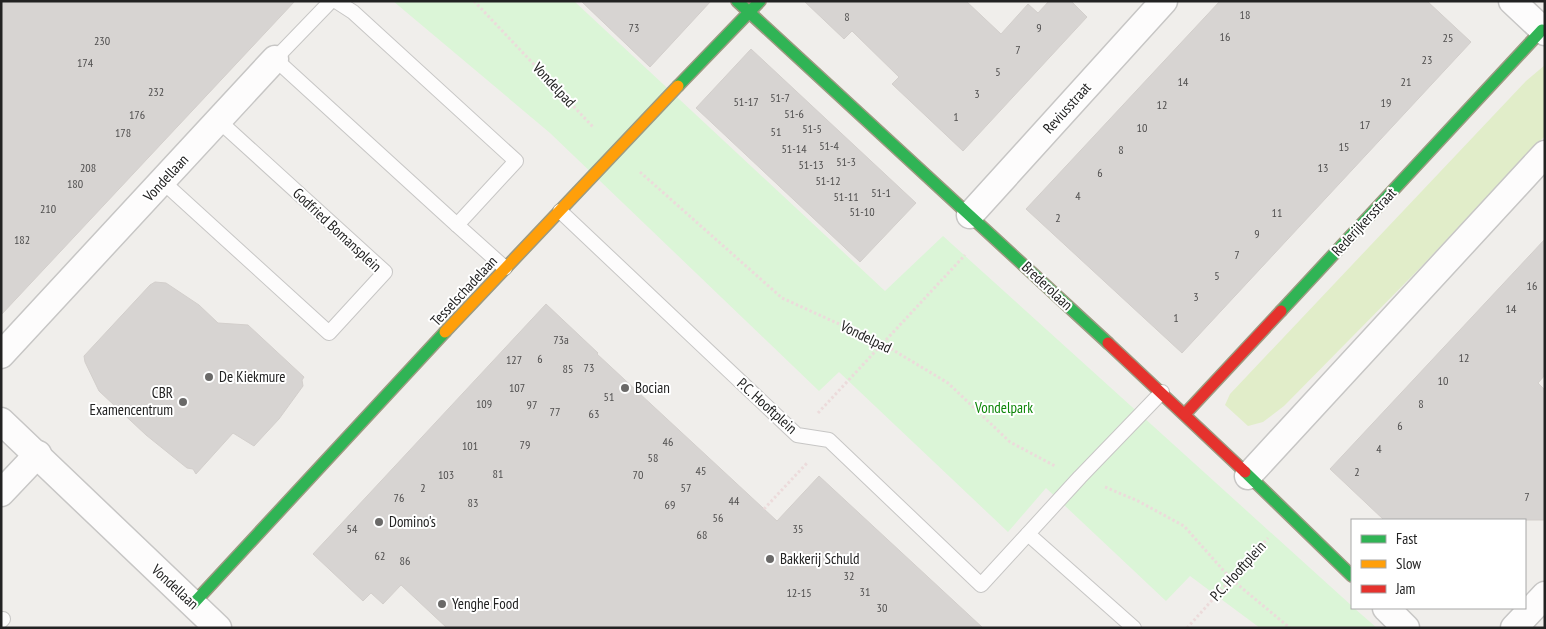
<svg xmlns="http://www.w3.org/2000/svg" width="1546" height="629" font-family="'PT Sans Narrow',sans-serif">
  <rect width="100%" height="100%" fill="#f0eeeb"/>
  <!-- grass -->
  <path fill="#e1edc9" d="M1545,65V136L1419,269L1284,406L1263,422L1248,426L1225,405L1230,394L1526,81Z"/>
  <!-- park -->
  <path fill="#dbf5d7" d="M393,1H574L885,291L943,236L1352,606V608H1354L1377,628H1260L1190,576L1166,601L1046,488L1008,532L839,372L819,391L550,133Z"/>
  <!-- building -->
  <g fill="#d7d4d2" stroke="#d3cfcc">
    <path d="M1,1H295L1,315Z"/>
    <path d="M581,1H711L650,67Z"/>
    <path d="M804,1H966L1001,34L1028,4L1038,13L1049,1H1071L1087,17L963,151L892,84L899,77L852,31L844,39Z"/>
    <path d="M1220,1H1427L1471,42L1182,353L1026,209Z"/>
    <path d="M751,49L916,203L860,262L696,108Z"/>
    <path d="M1545,239V375L1538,383L1545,390V520H1384L1330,469Z"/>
    <path d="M155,282L166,283L199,305L218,323L248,325L304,377L302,380L303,386L279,419L254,446L233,433L196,474L193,469L187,468L146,435L99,391L85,362L84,356L150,285Z"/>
    <path d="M546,304L598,353L597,354L777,521L819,476L983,628H447L401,585L383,604L371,593L363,601L313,554Z"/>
  </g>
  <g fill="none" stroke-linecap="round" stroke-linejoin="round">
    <defs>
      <g id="lane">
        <path d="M331,1L275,59L457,225"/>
        <path d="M336,1L353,12L516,161L457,225L505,268"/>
        <path d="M162,181L329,333L385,272L219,121"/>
        <path d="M560,211L797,435L829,440L981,585L1080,477L1162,392"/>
        <path d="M1028,534L1134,628"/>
        <path d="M1,621L3,619"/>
      </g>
      <g id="street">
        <path d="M1512,1L1545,32"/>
        <path d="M970,215L1164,1"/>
        <path d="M1,355L275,59"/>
        <path d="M1,421L218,628"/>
        <path d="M1248,476L1545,154"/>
        <path d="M1,493L38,454"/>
        <path d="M1386,608L1406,628"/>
        <path d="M1514,628L1545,595"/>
      </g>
      <g id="fast">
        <path d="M737,1L1108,343"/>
        <path d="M678,86L760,1"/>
        <path d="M1281,311L1542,30"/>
        <path d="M1245,472L1352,576"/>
        <path d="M193,604L445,332"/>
      </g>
      <path id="slow" d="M445,332L678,86"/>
      <g id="jam">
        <path d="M1108,343L1245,472"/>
        <path d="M1185,414L1281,311"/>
      </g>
    </defs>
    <!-- lane casing -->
    <use href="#lane" stroke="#c7c6c5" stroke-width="16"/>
    <!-- street casing -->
    <use href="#street" stroke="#c7c6c5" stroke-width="29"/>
    <!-- fast casing -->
    <use href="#fast" stroke="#9c9a81" stroke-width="14"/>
    <!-- slow casing -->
    <use href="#slow" stroke="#9c9a81" stroke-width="14"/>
    <!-- jam casing -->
    <use href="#jam" stroke="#9c9a81" stroke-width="14"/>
    <!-- path -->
    <g stroke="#ecdbdb" stroke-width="3" stroke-dasharray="2.5 2.5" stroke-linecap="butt">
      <path d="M474,1L594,128"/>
      <path d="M640,172L782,298L883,344L948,383L1010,442L1055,466"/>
      <path d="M818,413L965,255"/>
      <path d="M1105,487L1138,501L1184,526L1231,579L1290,628"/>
      <path d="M764,509L808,462"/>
      <path d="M1187,628L1268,538"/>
    </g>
    <!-- lane -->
    <use href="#lane" stroke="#fdfcfc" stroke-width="14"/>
    <!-- street -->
    <use href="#street" stroke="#fdfcfc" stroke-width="26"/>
    <!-- fast -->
    <use href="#fast" stroke="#30b455" stroke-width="11"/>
    <!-- slow -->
    <use href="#slow" stroke="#ff9f0a" stroke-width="11"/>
    <!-- jam -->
    <use href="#jam" stroke="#e5322d" stroke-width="11"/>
  </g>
  <!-- markers -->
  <g fill="#6a6968" stroke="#fff" stroke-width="2">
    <circle cx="209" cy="377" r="5"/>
    <circle cx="625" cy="388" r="5"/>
    <circle cx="183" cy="402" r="5"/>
    <circle cx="379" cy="522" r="5"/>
    <circle cx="770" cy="559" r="5"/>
    <circle cx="442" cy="604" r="5"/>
  </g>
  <g text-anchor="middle" stroke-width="4" stroke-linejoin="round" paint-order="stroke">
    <!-- number labels -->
    <g font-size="12" fill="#4f4e4e">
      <text x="1245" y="19">18</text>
      <text x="847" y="21">8</text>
      <text x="634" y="32">73</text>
      <text x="1039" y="32">9</text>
      <text x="1225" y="41">16</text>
      <text x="1448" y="42">25</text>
      <text x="102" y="45">230</text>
      <text x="1018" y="54">7</text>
      <text x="1427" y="64">23</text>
      <text x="85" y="67">174</text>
      <text x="998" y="76">5</text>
      <text x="1183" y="86">14</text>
      <text x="1406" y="86">21</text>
      <text x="156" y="96">232</text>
      <text x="977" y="98">3</text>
      <text x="780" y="102">51-7</text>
      <text x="746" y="106">51-17</text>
      <text x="1386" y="107">19</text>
      <text x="1162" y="109">12</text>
      <text x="794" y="118">51-6</text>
      <text x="137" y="119">176</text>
      <text x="956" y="121">1</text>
      <text x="1365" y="129">17</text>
      <text x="1142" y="132">10</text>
      <text x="812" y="133">51-5</text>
      <text x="776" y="136">51</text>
      <text x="123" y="137">178</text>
      <text x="829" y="150">51-4</text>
      <text x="1344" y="151">15</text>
      <text x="794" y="153">51-14</text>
      <text x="1121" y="154">8</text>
      <text x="846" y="166">51-3</text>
      <text x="811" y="169">51-13</text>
      <text x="88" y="172">208</text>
      <text x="1323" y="172">13</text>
      <text x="1100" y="177">6</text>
      <text x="828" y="185">51-12</text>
      <text x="75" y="188">180</text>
      <text x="881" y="197">51-1</text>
      <text x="1078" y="200">4</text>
      <text x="846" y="201">51-11</text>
      <text x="48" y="213">210</text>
      <text x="862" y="216">51-10</text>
      <text x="1277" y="217">11</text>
      <text x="1058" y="222">2</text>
      <text x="1257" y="238">9</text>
      <text x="22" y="244">182</text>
      <text x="1237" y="259">7</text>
      <text x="1217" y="280">5</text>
      <text x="1532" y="290">16</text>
      <text x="1196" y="301">3</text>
      <text x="1511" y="313">14</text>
      <text x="1176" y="322">1</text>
      <text x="561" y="344">73a</text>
      <text x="1464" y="362">12</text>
      <text x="540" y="363">6</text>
      <text x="514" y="364">127</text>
      <text x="589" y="372">73</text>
      <text x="568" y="373">85</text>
      <text x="1443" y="385">10</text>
      <text x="517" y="392">107</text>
      <text x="609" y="401">51</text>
      <text x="484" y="408">109</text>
      <text x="1421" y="408">8</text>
      <text x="532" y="409">97</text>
      <text x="555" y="416">77</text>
      <text x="594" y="418">63</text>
      <text x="1400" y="430">6</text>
      <text x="668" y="446">46</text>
      <text x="525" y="449">79</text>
      <text x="470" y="450">101</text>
      <text x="1379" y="453">4</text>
      <text x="653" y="462">58</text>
      <text x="701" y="475">45</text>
      <text x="1357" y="476">2</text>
      <text x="498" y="478">81</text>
      <text x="446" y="479">103</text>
      <text x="638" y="479">70</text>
      <text x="423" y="492">2</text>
      <text x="686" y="492">57</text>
      <text x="1527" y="501">7</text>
      <text x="399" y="502">76</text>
      <text x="734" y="505">44</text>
      <text x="473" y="507">83</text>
      <text x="670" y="509">69</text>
      <text x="718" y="522">56</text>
      <text x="352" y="533">54</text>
      <text x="798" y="533">35</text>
      <text x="702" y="539">68</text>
      <text x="380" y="560">62</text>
      <text x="405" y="565">86</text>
      <text x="849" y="580">32</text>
      <text x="865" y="596">31</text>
      <text x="799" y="597">12-15</text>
      <text x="882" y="612">30</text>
    </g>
    <!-- street labels -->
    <g font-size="15" fill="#222" stroke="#fff">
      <text transform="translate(554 85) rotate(47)" y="5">Vondelpad</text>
      <text transform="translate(1067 108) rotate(-48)" y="5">Reviusstraat</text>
      <text transform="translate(166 178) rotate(-47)" y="5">Vondellaan</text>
      <text transform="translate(1364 222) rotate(-47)" y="5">Rederijkersstraat</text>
      <text transform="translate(337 230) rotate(43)" y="5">Godfried Bomansplein</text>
      <text transform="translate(1047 286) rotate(43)" y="5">Brederolaan</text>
      <text transform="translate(464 291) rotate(-47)" y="5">Tesselschadelaan</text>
      <text transform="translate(866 337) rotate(26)" y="5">Vondelpad</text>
      <text transform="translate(767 406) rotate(42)" y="5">P.C. Hooftplein</text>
      <text transform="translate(1238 571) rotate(-48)" y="5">P.C. Hooftplein</text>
      <text transform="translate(175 587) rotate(43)" y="5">Vondellaan</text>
    </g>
    <!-- poi labels -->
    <g font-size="15" fill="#222" stroke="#fff" text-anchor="start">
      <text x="219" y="382">De Kiekmure</text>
      <text x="635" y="393">Bocian</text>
      <text x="173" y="398" text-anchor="end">CBR<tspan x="173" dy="17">Examencentrum</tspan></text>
      <text x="389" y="527">Domino's</text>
      <text x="780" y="564">Bakkerij Schuld</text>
      <text x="452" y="609">Yenghe Food</text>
    </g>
    <!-- park labels -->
    <g font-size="15" fill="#0e8709" stroke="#fff">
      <text x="1004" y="413">Vondelpark</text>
    </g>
  </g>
  <!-- border -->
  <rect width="1546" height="629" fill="none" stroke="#222222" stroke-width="5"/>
  <!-- legend -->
  <rect x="1351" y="519" width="175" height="90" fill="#ffffff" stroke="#a7a7a7"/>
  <rect x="1361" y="535" width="25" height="8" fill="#30b455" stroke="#a7a7a7"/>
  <text x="1396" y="544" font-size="15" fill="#222222">Fast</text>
  <rect x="1361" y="560" width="25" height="8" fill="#ff9f0a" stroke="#a7a7a7"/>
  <text x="1396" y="569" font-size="15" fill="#222222">Slow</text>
  <rect x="1361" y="585" width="25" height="8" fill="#e5322d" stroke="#a7a7a7"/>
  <text x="1396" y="594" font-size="15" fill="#222222">Jam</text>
</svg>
